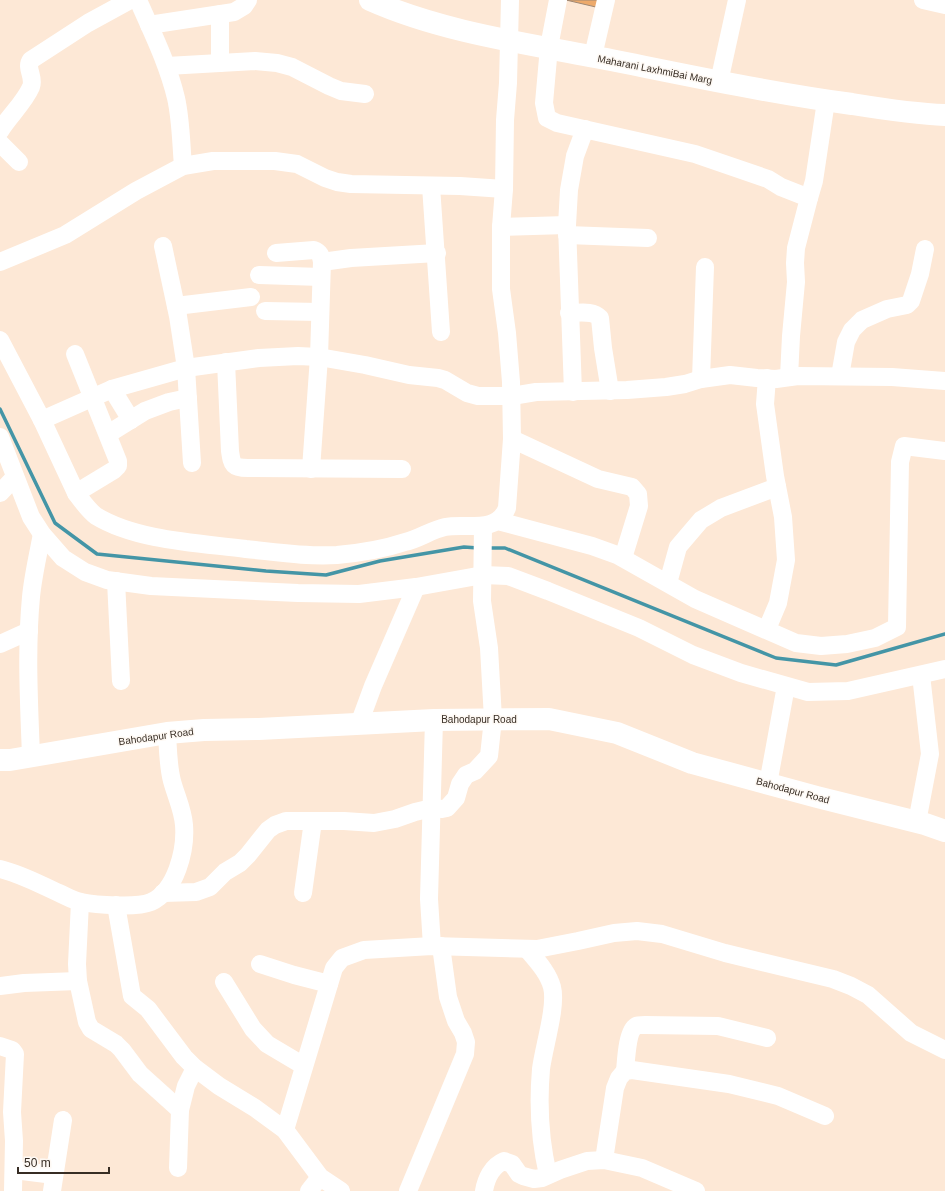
<svg xmlns="http://www.w3.org/2000/svg" width="945" height="1191" font-family="Helvetica,sans-serif">
  <rect width="100%" height="100%" fill="#fde8d6"/>
  <g fill="none" stroke-linecap="round" stroke-linejoin="round">
    <!-- stream -->
    <g stroke="#4495a6" stroke-width="3.5">
      <path d="M0,409L55,523L97,554L266,571L326,575L380,561L464,547L478,548"/>
      <path d="M488,548H505L776,658L836,665L945,634"/>
    </g>
  </g>
  <!-- building -->
  <path fill="#edaa6c" stroke="#a08874" d="M566,0H601L600,8Z"/>
  <g fill="none" stroke-linecap="round" stroke-linejoin="round">
    <!-- minor -->
    <g stroke="#fff" stroke-width="18">
      <path d="M138,0C152,32 168,64 176,98C181,120 181,143 183,166"/>
      <path d="M558,0L549,47L544,103L547,118L557,123L695,154L768,179L781,187L809,198L796,248L795,263L796,282L791,336L789,377"/>
      <path d="M923,0L945,5"/>
      <path d="M149,25L234,12L244,6L248,0"/>
      <path d="M593,56L606,0"/>
      <path d="M220,63V14"/>
      <path d="M167,66L255,61L277,63L292,67L329,86L341,91L365,94"/>
      <path d="M719,82L737,0"/>
      <path d="M0,131C9,116 24,103 31,87C35,77 25,68 31,60L88,23L130,0"/>
      <path d="M0,143L19,162"/>
      <path d="M431,186L441,332"/>
      <path d="M809,198L814,181L826,101"/>
      <path d="M501,227L567,225"/>
      <path d="M567,235L648,238"/>
      <path d="M163,246L178,316L186,368L192,463"/>
      <path d="M276,253L314,250C320,252 321,256 322,262L319,357L311,469"/>
      <path d="M0,262L65,235L136,191L183,166L213,161H275L297,164L325,178L337,182L351,184L460,186L504,189"/>
      <path d="M322,262L351,258L437,253"/>
      <path d="M259,275L321,277"/>
      <path d="M176,306L251,297"/>
      <path d="M265,311L320,312"/>
      <path d="M569,313C579,313 593,310 600,318L603,348L610,391"/>
      <path d="M0,340L42,420L76,493C82,501 88,510 96,516C137,541 200,543 246,549C276,552 307,557 337,555C359,553 384,549 405,542C419,539 431,530 445,527C466,523 497,534 507,508L512,439L511,382L507,333L501,289V227L504,189L505,120L508,83L510,0"/>
      <path d="M75,354L118,461V466L114,470L76,493"/>
      <path d="M226,362L230,451C232,465 233,468 248,468L402,469"/>
      <path d="M840,376L846,342L852,330L862,320L887,309L907,305L911,301L920,274L925,249"/>
      <path d="M701,379L705,267"/>
      <path d="M112,389L131,420"/>
      <path d="M573,392L567,225L569,190L575,156L585,129"/>
      <path d="M42,420L112,389L186,368L259,358L298,356L319,357L365,365L409,375L438,378L445,380L467,393L478,396H512L536,392L627,390L666,387L685,384L701,379L730,375L757,378L776,379L798,376L892,377L945,381"/>
      <path d="M108,434L145,411L169,402L188,398"/>
      <path d="M0,437L31,517L42,534L63,558L85,572L107,580L151,586L298,593L359,594L416,587L483,575L508,576L548,591L639,628L693,655L741,673L808,692L848,691L945,669"/>
      <path d="M512,439L598,479L632,487L638,494L639,506L623,558"/>
      <path d="M0,493L15,477"/>
      <path d="M498,521L592,546L617,555L695,599L796,643L821,646L847,644L875,638L897,627L900,462L904,446L945,451"/>
      <path d="M116,581L121,681"/>
      <path d="M668,583L678,547L701,520L721,508L777,487"/>
      <path d="M767,629L778,603L786,560L783,517L775,476L765,404L767,378"/>
      <path d="M0,644L29,631"/>
      <path d="M359,724L373,686L416,587"/>
      <path d="M31,756C29,703 26,650 31,597C33,576 38,555 42,534"/>
      <path d="M768,784L786,686"/>
      <path d="M917,822L930,754L921,675"/>
      <path d="M0,869C21,874 39,884 59,893C66,896 74,901 81,902C96,905 137,908 151,902C176,891 186,850 184,825C183,810 176,796 172,781C168,766 168,749 167,733"/>
      <path d="M163,893L196,892L210,887L225,872L240,863L248,855L268,830L275,825L286,821H344L374,823L395,819L415,812L432,808L442,809L447,808L456,798L460,784L466,775L475,771L489,756L493,719L489,648L482,601L483,526"/>
      <path d="M303,893L313,821"/>
      <path d="M80,902L77,964L78,981L87,1022L91,1029L116,1044L122,1050L140,1074L180,1110"/>
      <path d="M116,905L132,996L148,1009L184,1057L195,1068L219,1086L255,1108L285,1130L320,1177L341,1191"/>
      <path d="M432,946L429,899L434,720"/>
      <path d="M527,949C536,960 548,972 552,987C557,1006 544,1046 541,1069C538,1104 540,1141 548,1175"/>
      <path d="M260,964L294,975L329,984"/>
      <path d="M224,982L253,1029L267,1044L304,1066"/>
      <path d="M0,986L24,983L78,981"/>
      <path d="M0,1046L12,1050L15,1054L12,1112L14,1141L13,1191"/>
      <path d="M625,1071C626,1062 627,1031 636,1026C638,1025 643,1025 645,1025L718,1026L767,1038"/>
      <path d="M285,1130L334,968L342,958L364,950L432,946L537,949L578,941L614,933L637,931L662,934L725,953L833,979L851,986L868,995L911,1033L945,1050"/>
      <path d="M604,1160L615,1088L619,1078L625,1071L632,1070L729,1084L778,1096L825,1116"/>
      <path d="M178,1168L180,1110L186,1086L195,1068"/>
      <path d="M14,1170L54,1175"/>
      <path d="M52,1191L63,1120"/>
      <path d="M309,1191L320,1177"/>
      <path d="M408,1191L465,1054L466,1042L463,1033L456,1021L448,997L441,946"/>
      <path d="M484,1191C486,1179 492,1166 504,1161L512,1164L519,1174L523,1176L534,1179L542,1178L560,1170L587,1161L604,1160L642,1168L696,1191"/>
    </g>
    <!-- major -->
    <g stroke="#fff" stroke-width="22">
      <path d="M370,0C444,33 531,44 611,60C691,76 771,93 852,104C883,109 914,114 945,115"/>
      <path d="M0,760H10L167,733L204,730L259,729L434,720L549,719L617,733L692,763L817,797L925,824L945,831"/>
    </g>
  </g>
  <g text-anchor="middle" stroke-width="3" stroke-linejoin="round" paint-order="stroke">
    <!-- street labels -->
    <g font-size="10" fill="#372d24" stroke="#fef9f4">
      <text transform="translate(655 69) rotate(11)" y="4">Maharani LaxhmiBai Marg</text>
      <text x="479" y="723">Bahodapur Road</text>
      <text transform="translate(156 736) rotate(-8)" y="4">Bahodapur Road</text>
      <text transform="translate(793 790) rotate(15)" y="4">Bahodapur Road</text>
    </g>
  </g>
  <!-- scale -->
  <path d="M18 1167v6h91v-6" fill="none" stroke="#372d24" stroke-width="2"/>
  <text x="24" y="1167" font-size="12" fill="#372d24" stroke="#fef9f4" stroke-width="3" paint-order="stroke">50 m</text>
</svg>
